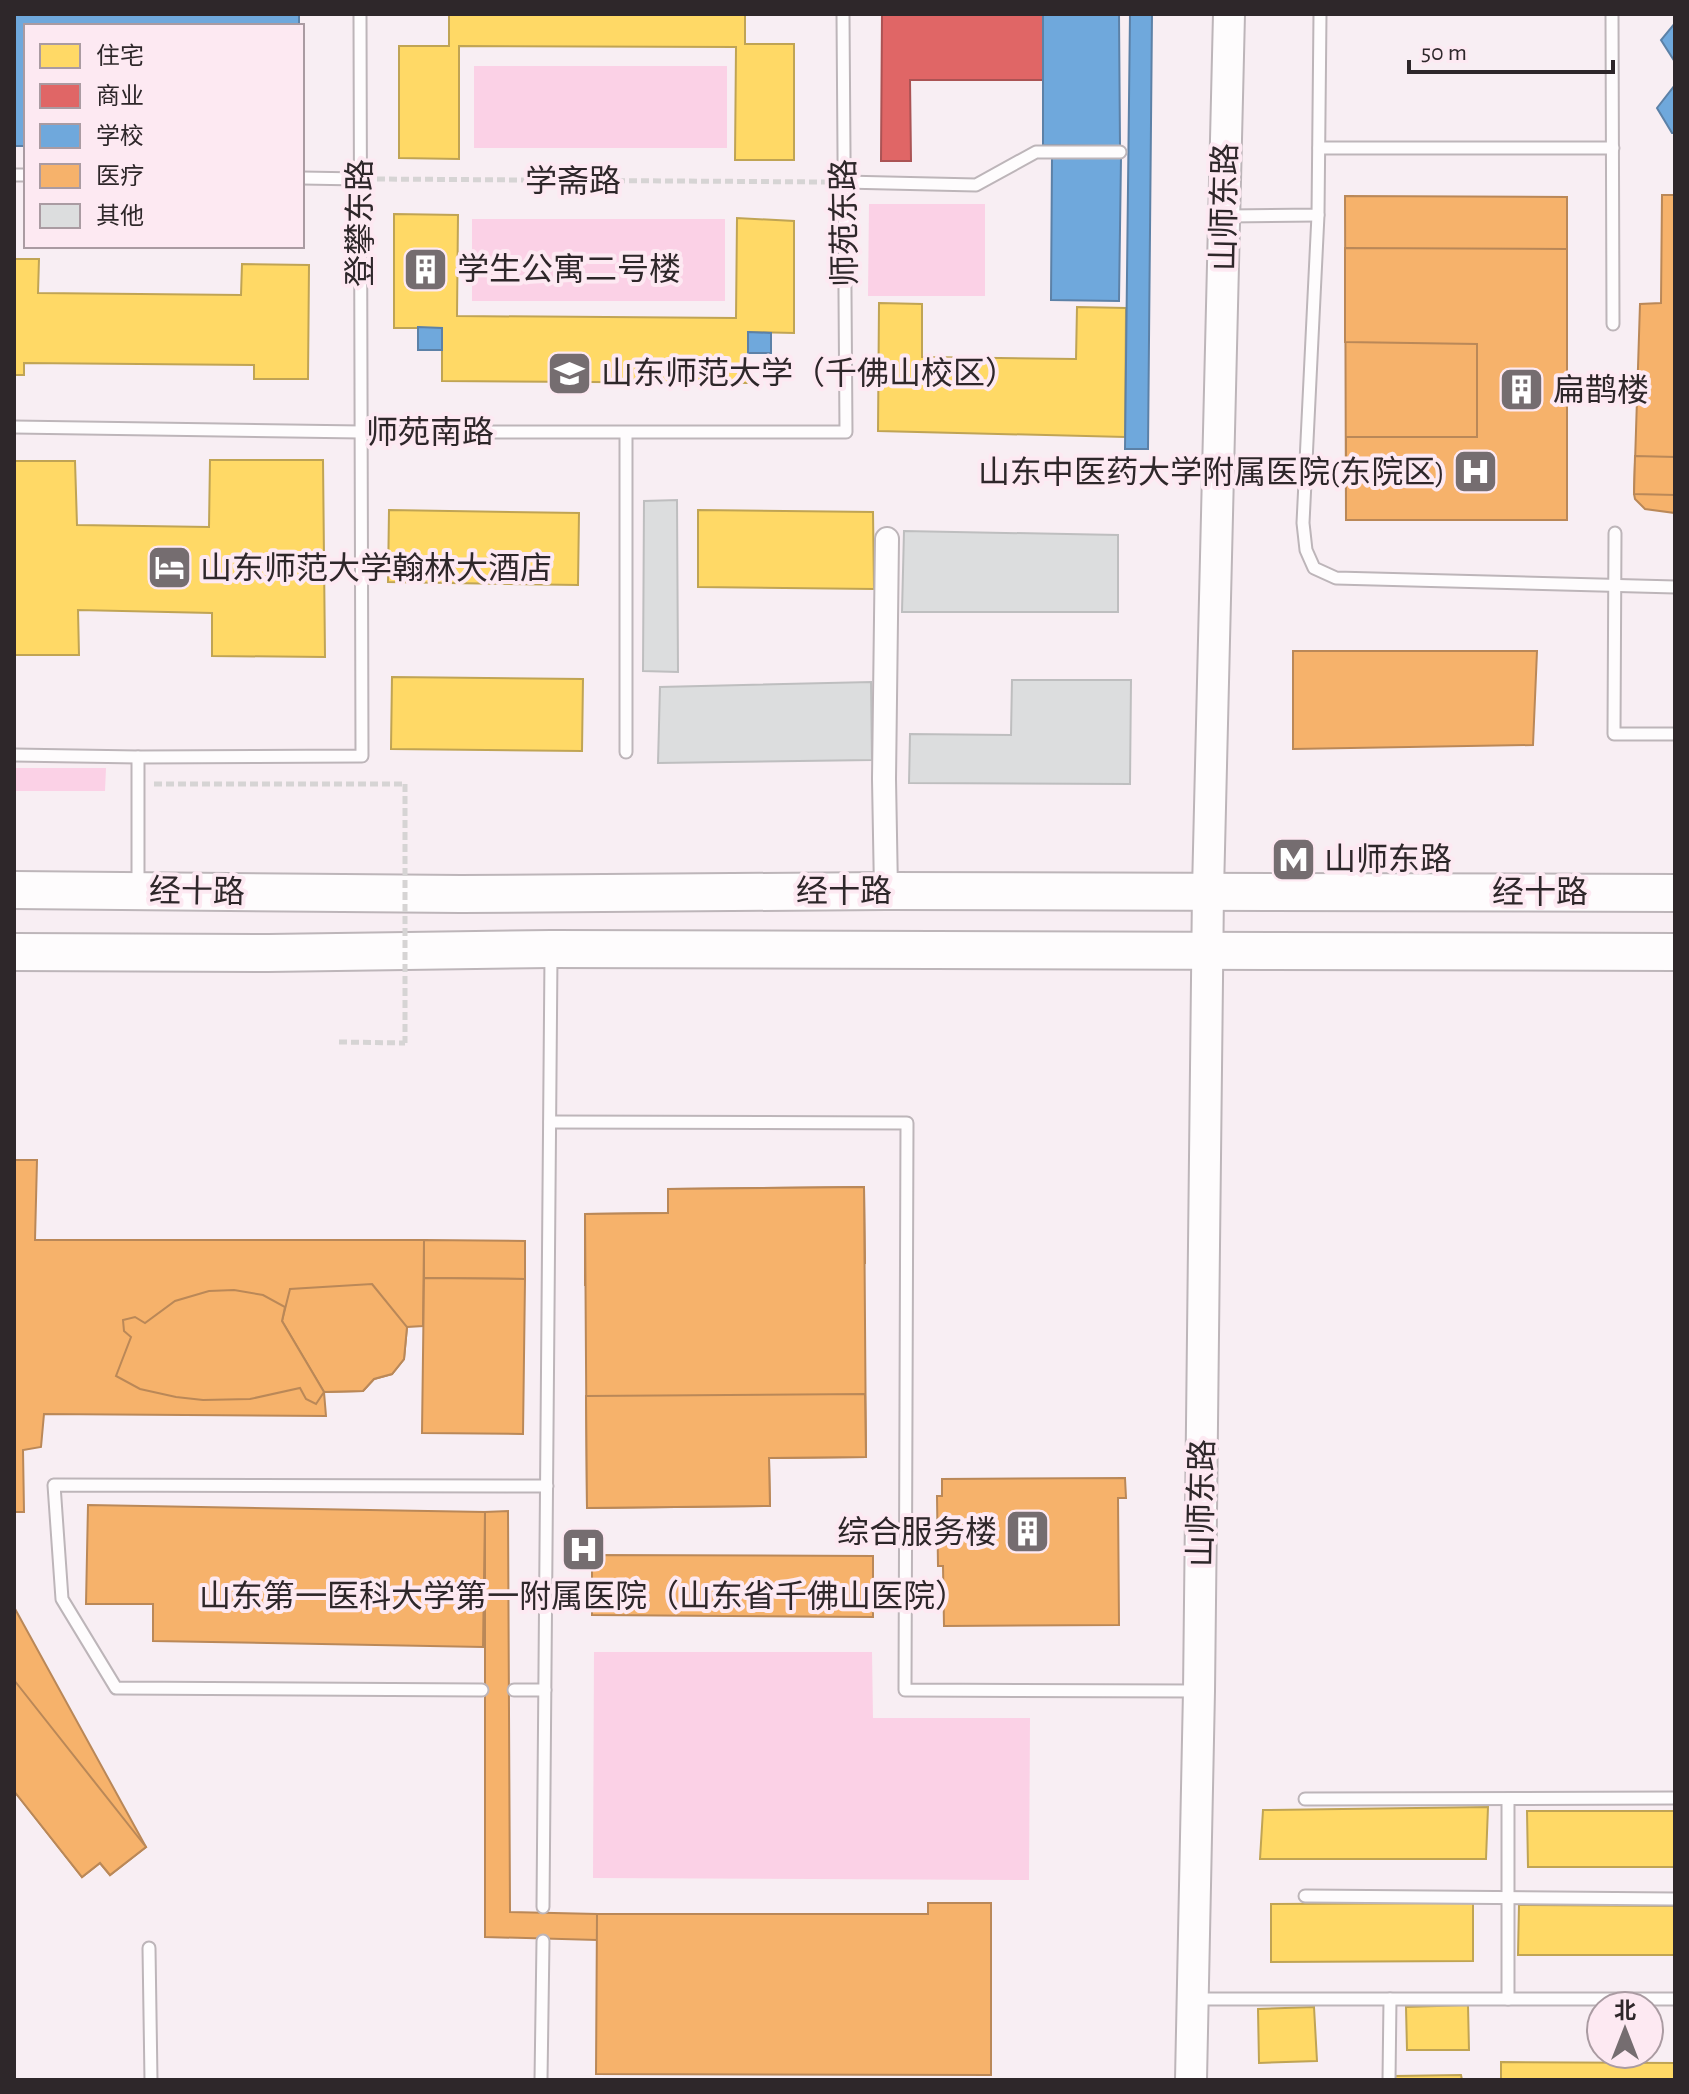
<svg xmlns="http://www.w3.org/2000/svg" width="1689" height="2094" font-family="'Alegreya Sans','Noto Sans SC',sans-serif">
  <rect width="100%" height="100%" fill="#f8eef3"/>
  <!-- green -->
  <g fill="#fbd1e6">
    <rect x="474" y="66" width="253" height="82"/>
    <path d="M869,204H985V296H868Z"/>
    <rect x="472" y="219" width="253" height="82"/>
    <path d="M14,768H106L105,791H14Z"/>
    <path d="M594,1652H872L873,1718H1030L1029,1880L593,1878Z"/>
  </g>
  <!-- homes -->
  <g fill="#ffd966" stroke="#c0a454" stroke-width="2">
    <path d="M449,14H745V44H794V160H735L736,47L459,46V159L399,158V46H449Z"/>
    <path d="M394,214L458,215L457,316L736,318L737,218L794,221V333L748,332V383L442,381V328H394Z"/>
    <path d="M14,259H39L38,293L241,295L242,264L309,265L308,379H254V365L24,363V375H14Z"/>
    <path d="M879,303L922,304V357L1076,359L1077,307L1126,308L1125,437L878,431Z"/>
    <path d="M210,460H323L325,657L212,656V613L78,610L79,655H14V461H75L77,525L209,527Z"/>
    <path d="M389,510L579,513L578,585L388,582Z"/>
    <path d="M698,510L873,512L874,589L698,587Z"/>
    <path d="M392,677L583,679L582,751L391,749Z"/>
    <path d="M1488,1807L1486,1859H1260L1263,1810Z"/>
    <path d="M1527,1811H1675V1867H1528Z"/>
    <path d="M1473,1903V1961L1271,1962V1904Z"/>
    <path d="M1519,1905L1675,1906V1955H1518Z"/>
    <path d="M1468,2005L1469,2050H1407L1406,2007Z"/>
    <path d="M1314,2007L1317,2061L1259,2063L1258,2009Z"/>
    <path d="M1501,2062L1675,2063V2080H1501Z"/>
    <path d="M1461,2075L1462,2080H1395V2076Z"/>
  </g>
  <!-- shops -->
  <path fill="#e06666" stroke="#ab5354" stroke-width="2" d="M882,14H1043V80H910L911,161H881Z"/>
  <!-- schools -->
  <g fill="#6fa8dc" stroke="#5c81a7" stroke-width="2">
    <path d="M14,14H299V26H26V146H14Z"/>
    <path d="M1043,14H1119L1120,146L1043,145Z"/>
    <path d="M1130,14H1152L1148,449H1125Z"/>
    <path d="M1675,23V62L1661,40Z"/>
    <path d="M1675,85V133H1672L1657,108Z"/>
    <path d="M1052,157H1121L1119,301L1051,300Z"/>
    <path d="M418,327L442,328V350H418Z"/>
    <path d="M748,332L771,333V353H748Z"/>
  </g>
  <!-- health -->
  <g fill="#f6b26b" stroke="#ba8858" stroke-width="2">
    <path d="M1662,195H1675V513L1645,509L1635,499L1634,494L1640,304L1661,303Z"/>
    <path d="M1345,196L1567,197V520H1346Z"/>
    <path d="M1345,248L1567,249V520H1346V437H1477V344L1345,342Z"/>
    <path d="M1635,456L1675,457V495L1634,494Z"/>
    <path d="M1293,651H1537L1533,745L1293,749Z"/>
    <path d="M14,1160H37L35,1240H424L423,1326L407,1327L404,1359L392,1374L374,1379L363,1391L324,1392L326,1416L44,1414L41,1447L23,1450L24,1512H14Z"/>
    <path d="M864,1187L865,1263L770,1265L771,1283L585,1285V1214L668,1213V1189Z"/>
    <path d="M864,1187L866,1457L769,1458L770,1506L587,1508L585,1214L668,1213V1189Z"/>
    <path d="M424,1240L525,1241V1279L424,1278Z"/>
    <path d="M424,1278L525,1279L523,1434L422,1433Z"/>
    <path d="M372,1284L407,1327L404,1359L392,1374L374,1379L363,1391L324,1392L282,1321L290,1289Z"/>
    <path d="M234,1290L263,1295L285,1307L282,1321L324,1392L316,1404L306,1399L300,1388L250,1399L203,1400L176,1397L140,1389L116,1376L131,1337L124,1331L123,1320L135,1317L145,1323L175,1301L209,1291Z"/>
    <path d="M865,1394L866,1457L769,1458L770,1506L587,1508L586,1396Z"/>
    <path d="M1125,1478L1126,1498H1118L1119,1625L944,1626L943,1566H938L937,1496H942V1479Z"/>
    <path d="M88,1505L485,1512L483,1647L153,1641V1604H86Z"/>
    <path d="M508,1511L510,1912L597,1914V1940L485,1937V1512Z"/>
    <path d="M592,1555L873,1556V1617L592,1615Z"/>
    <path d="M14,1607L146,1847L110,1875L100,1863L82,1877L14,1791Z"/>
    <path d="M14,1680L146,1847L110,1875L100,1863L82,1877L14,1791Z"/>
    <path d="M928,1903H991V2075L596,2074L597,1914H928Z"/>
  </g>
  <!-- building -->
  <g fill="#dcddde" stroke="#bebebf" stroke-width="2">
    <path d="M677,500L678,672L643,671L644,501Z"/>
    <path d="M904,531L1118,535V612H902Z"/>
    <path d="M1012,680H1131L1130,784L909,783L910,734L1011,735Z"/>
    <path d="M871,682L872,760L658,763L660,687Z"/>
  </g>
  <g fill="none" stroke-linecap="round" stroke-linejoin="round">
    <defs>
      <g id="service">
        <path d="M1612,14L1613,324"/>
        <path d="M1319,148H1613"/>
        <path d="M14,175H26"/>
        <path d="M302,178L360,179"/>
        <path d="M844,182L976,185L1036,152H1120"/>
        <path d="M1318,215L1303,523L1306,550L1314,568L1336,578L1675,587"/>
        <path d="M1228,216L1318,215L1320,14"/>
        <path d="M14,427L361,432H846L843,14"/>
        <path d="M626,433V752"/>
        <path d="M1615,533L1614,734H1675"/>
        <path d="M14,755L138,757"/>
        <path d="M138,886V757L362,756L360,14"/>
        <path d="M550,1122L907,1123L905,1690L1196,1691"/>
        <path d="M482,1690L116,1688L62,1599L54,1485L547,1486"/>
        <path d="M514,1690H545"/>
        <path d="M1305,1799L1675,1798"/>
        <path d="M1508,1799V1999"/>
        <path d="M1305,1896L1675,1899"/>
        <path d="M543,1907L551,955"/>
        <path d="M149,1948L151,2080"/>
        <path d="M1193,1999H1675"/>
        <path d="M541,2080L543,1941"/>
        <path d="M1389,2080L1390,1999"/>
      </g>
      <path id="minor" d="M886,891L884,779L887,539"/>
      <path id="secondary" d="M1191,2080L1199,1691L1208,891L1229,14"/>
      <g id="trunk">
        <path d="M14,890L461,894L886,891L1675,893"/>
        <path d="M14,952L268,953L551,949L1675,952"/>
      </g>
    </defs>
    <!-- service casing -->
    <use href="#service" stroke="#bdb5b9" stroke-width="15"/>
    <!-- minor casing -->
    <use href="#minor" stroke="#bdb5b9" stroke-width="26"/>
    <!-- secondary casing -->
    <use href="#secondary" stroke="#bdb5b9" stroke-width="34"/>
    <!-- trunk casing -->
    <use href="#trunk" stroke="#bdb5b9" stroke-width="40"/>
    <!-- path -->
    <g stroke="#d6d4d4" stroke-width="5" stroke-dasharray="8 4" stroke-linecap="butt">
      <path d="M377,179L827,182"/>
      <path d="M154,784H405"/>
      <path d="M339,1042L405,1043"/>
    </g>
    <!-- service -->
    <use href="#service" stroke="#fefcfd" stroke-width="11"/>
    <!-- minor -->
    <use href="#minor" stroke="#fefcfd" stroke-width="22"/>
    <!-- secondary -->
    <use href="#secondary" stroke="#fefcfd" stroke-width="30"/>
    <!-- trunk -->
    <use href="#trunk" stroke="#fefcfd" stroke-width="36"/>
    <!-- path-bridge -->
    <path stroke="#d6d4d4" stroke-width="5" stroke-dasharray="8 4" stroke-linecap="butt" d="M405,784V1043"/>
  </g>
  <!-- icons -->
  <defs>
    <symbol id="building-square" viewBox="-11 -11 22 22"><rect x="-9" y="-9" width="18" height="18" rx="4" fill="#756d70" stroke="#fde9f2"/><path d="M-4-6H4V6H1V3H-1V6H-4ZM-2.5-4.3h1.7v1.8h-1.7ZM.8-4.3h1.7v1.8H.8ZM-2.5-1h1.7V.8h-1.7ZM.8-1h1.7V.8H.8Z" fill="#fff"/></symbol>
    <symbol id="university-square" viewBox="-11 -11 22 22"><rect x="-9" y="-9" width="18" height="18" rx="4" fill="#756d70" stroke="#fde9f2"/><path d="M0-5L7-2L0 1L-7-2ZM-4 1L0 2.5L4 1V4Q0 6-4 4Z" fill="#fff"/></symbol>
    <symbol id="hospital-square" viewBox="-11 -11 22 22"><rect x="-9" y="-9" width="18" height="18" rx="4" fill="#756d70" stroke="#fde9f2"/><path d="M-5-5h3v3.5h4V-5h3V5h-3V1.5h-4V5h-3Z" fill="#fff"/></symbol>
    <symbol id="hotel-square" viewBox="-11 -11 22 22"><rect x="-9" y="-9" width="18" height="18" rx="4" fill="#756d70" stroke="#fde9f2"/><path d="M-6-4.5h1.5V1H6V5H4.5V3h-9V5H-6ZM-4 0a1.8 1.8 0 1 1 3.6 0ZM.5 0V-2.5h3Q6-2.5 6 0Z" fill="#fff"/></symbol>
    <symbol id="metro-square" viewBox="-11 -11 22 22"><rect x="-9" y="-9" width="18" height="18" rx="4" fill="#756d70" stroke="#fde9f2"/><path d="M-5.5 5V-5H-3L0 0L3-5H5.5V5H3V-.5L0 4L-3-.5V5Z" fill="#fff"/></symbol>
  </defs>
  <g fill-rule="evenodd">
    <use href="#building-square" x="400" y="244" width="51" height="51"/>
    <use href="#university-square" x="544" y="348" width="51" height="51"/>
    <use href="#building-square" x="1496" y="364" width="51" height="51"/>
    <use href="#hospital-square" x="1450" y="446" width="51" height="51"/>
    <use href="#hotel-square" x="144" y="542" width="51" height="51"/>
    <use href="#metro-square" x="1268" y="834" width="51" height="51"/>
    <use href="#building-square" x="1002" y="1506" width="51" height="51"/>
    <use href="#hospital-square" x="558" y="1524" width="51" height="51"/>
  </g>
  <g text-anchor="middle" stroke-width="8" stroke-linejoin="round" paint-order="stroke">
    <!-- street labels -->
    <g font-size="32" fill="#2e272a" stroke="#fde9f2">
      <text x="573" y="192">学斋路</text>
      <text transform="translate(1224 207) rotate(-89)" y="11">山师东路</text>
      <text transform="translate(360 223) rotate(-90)" y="11">登攀东路</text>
      <text transform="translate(844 223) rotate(-91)" y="11">师苑东路</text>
      <text x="430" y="443">师苑南路</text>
      <text transform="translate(197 891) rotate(1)" y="11">经十路</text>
      <text x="844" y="902">经十路</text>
      <text x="1540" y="903">经十路</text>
      <text transform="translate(1201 1503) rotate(-89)" y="11">山师东路</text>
    </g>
    <!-- poi labels -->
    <g font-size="32" fill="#2e272a" stroke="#fde9f2" text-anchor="start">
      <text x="457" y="280">学生公寓二号楼</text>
      <text x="601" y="384">山东师范大学（千佛山校区）</text>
      <text x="1553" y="401">扁鹊楼</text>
      <text x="1445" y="483" text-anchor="end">山东中医药大学附属医院(东院区)</text>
      <text x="200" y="579">山东师范大学翰林大酒店</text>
      <text x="1324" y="870">山师东路</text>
      <text x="997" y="1543" text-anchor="end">综合服务楼</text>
      <text x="583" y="1607" text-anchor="middle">山东第一医科大学第一附属医院（山东省千佛山医院）</text>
    </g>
  </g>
  <!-- border -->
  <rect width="1689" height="2094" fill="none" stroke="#2e272a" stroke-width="32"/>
  <!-- legend -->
  <rect x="24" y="24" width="280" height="224" fill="#fde9f2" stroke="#aa9ba2" stroke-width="2"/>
  <rect x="40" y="44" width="40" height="24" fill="#ffd966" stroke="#aa9ba2" stroke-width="2"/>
  <text x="96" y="64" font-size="24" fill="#2e272a">住宅</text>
  <rect x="40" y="84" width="40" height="24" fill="#e06666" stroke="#aa9ba2" stroke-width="2"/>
  <text x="96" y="104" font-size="24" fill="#2e272a">商业</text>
  <rect x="40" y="124" width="40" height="24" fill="#6fa8dc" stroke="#aa9ba2" stroke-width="2"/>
  <text x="96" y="144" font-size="24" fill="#2e272a">学校</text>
  <rect x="40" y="164" width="40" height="24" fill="#f6b26b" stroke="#aa9ba2" stroke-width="2"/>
  <text x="96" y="184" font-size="24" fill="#2e272a">医疗</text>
  <rect x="40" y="204" width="40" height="24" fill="#dcddde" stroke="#aa9ba2" stroke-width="2"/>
  <text x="96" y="224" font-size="24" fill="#2e272a">其他</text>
  <!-- north arrow -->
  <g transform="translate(1625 2030)"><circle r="38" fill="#fde9f2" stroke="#aa9ba2" stroke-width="2"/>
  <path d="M0-6L14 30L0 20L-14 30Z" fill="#756d70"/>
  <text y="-12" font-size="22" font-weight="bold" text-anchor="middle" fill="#2e272a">北</text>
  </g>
  <!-- scale -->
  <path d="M1409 60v12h204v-12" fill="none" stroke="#2e272a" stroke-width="4"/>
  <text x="1421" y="60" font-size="24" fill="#2e272a" stroke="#fde9f2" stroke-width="6" paint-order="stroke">50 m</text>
</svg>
